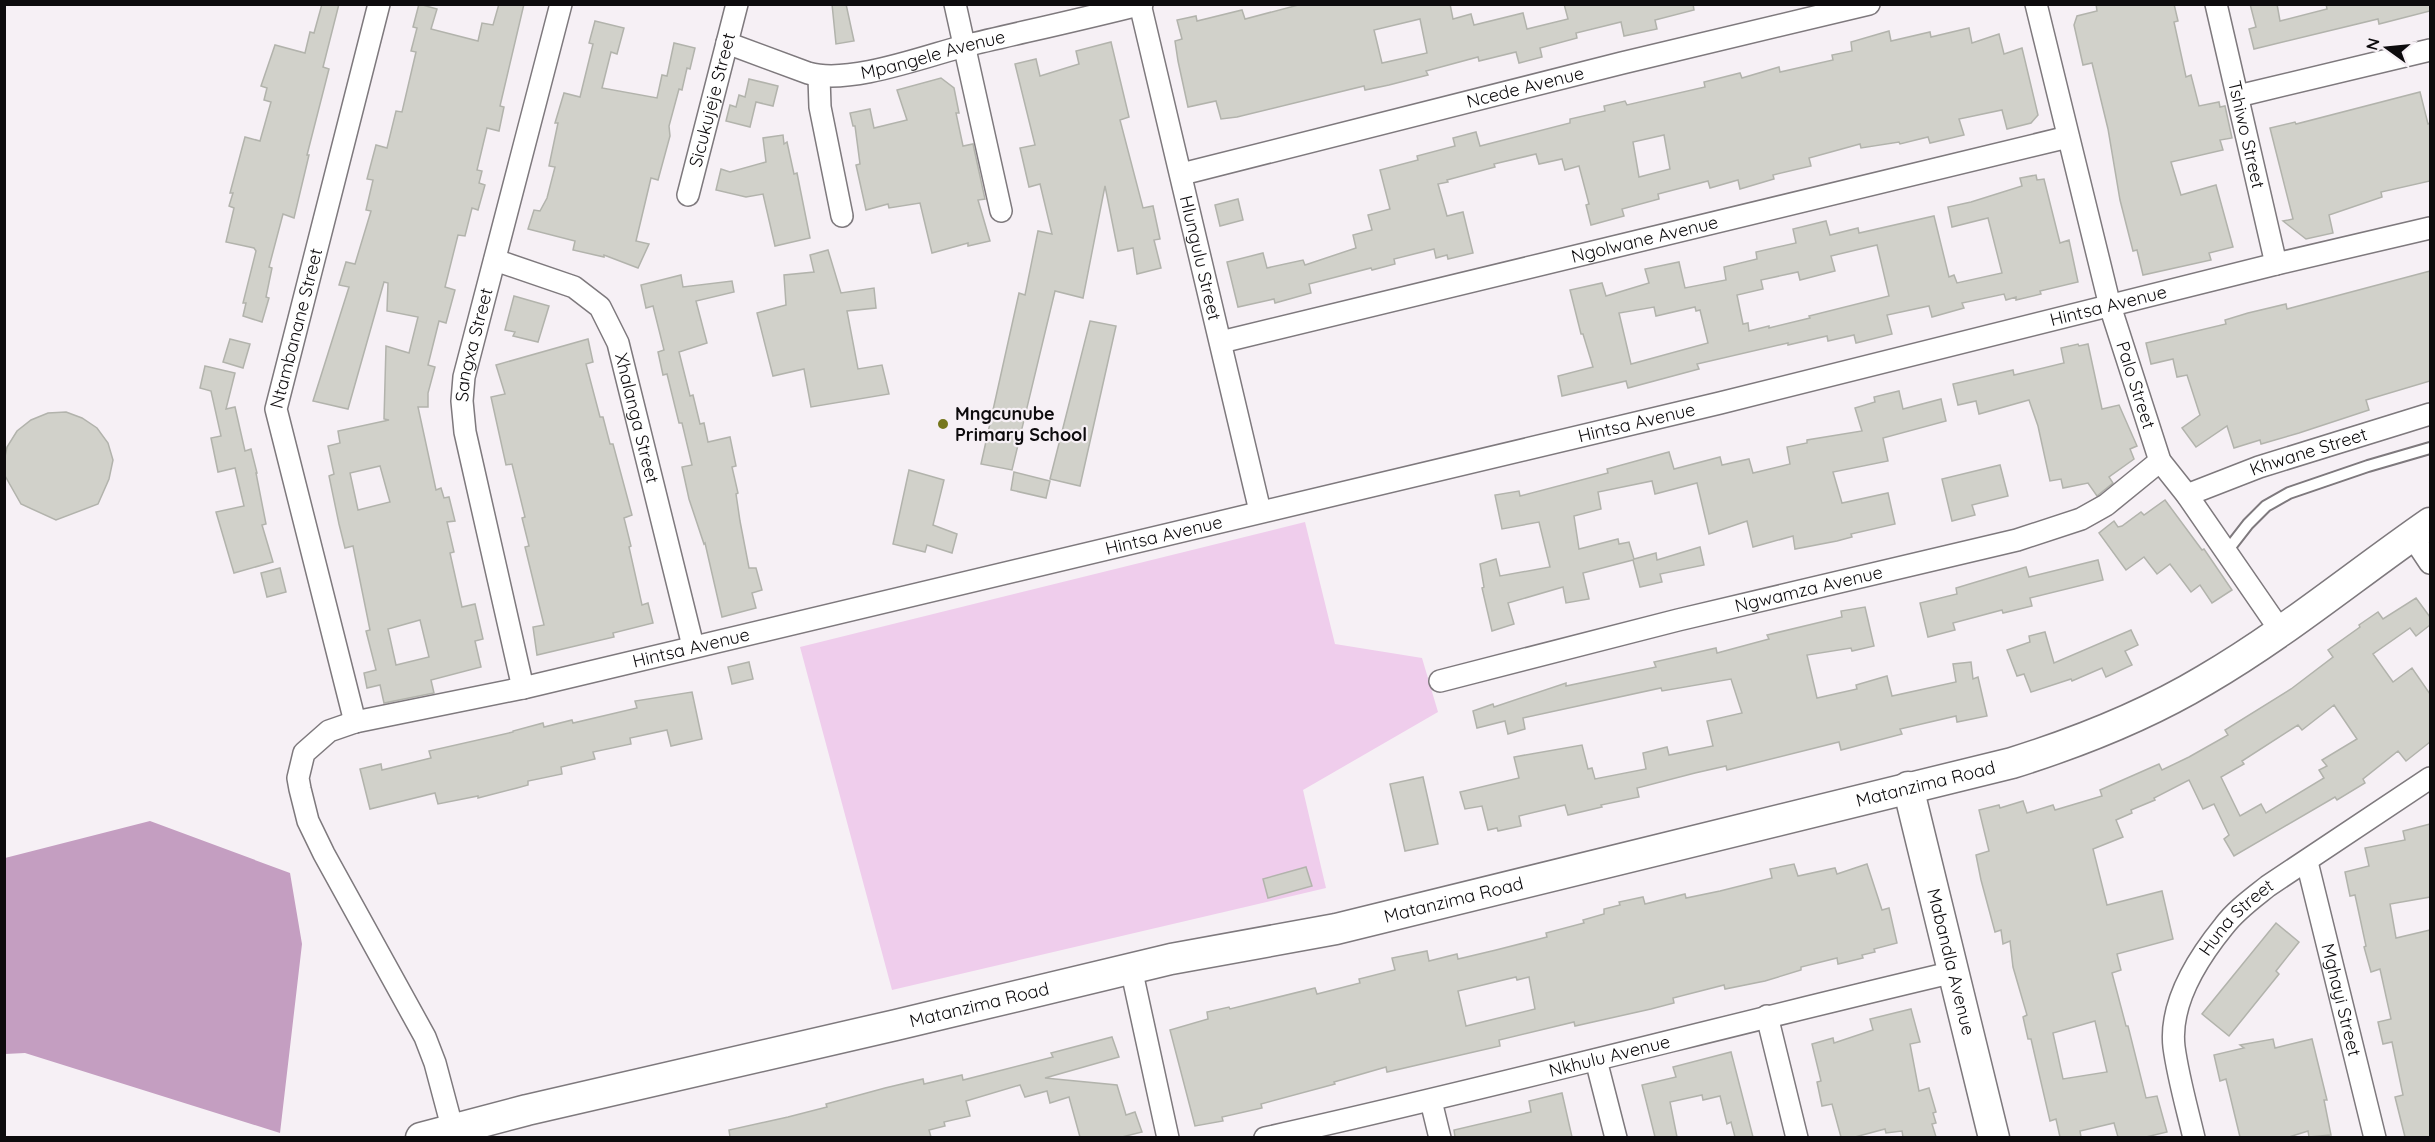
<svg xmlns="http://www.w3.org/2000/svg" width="2435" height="1142" font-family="Quicksand,sans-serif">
  <rect width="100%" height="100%" fill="#f6f0f5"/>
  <!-- green -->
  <path fill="#efcdec" d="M1305,522L1335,644L1422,658L1438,712L1303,790L1326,888L892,990L800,647Z"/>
  <!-- forest -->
  <path fill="#c49ec1" d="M150,821L290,873L302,944L280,1133L25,1053L5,1054V858Z"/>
  <!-- building -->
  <g fill="#d1d1ca" stroke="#b2b3ac" stroke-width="1.5" fill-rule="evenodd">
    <path d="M322,4H339L323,67L329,69L307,155H309L294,218L283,214L269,267L272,268L266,297L269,298L262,322L243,316L246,303H243L256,251L254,248L226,242L234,208L229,206L233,193H230L245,137L260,141L271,102L264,100L267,88L261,86L275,45L305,53L310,32L314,33Z"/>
    <path d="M419,4L437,9L431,29L478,41L482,23L493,25L499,4H524L500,106L504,107L499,131L487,128L477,170L482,171L479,183L485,185L478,210L472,208L465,236L458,235L445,287L455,290L446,323L439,321L428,365L435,367L428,393V407H418L436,490L441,488L444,498L449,497L455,521L447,522L454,552L450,553L462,607L475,604L483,639L475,641L481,667L431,680L434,693L384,703L380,685L367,688L364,673L376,670L366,631L370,630L353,546L345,548L339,524L329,476L334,474L328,446L340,443L338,431L389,420L384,419L386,346L409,353L418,317L387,311L388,283L384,282L348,409L313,401L349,287L339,285L346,262L355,264L371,211L366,210L373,180L367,179L376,145L387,148L396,111L402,112L416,52L411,51L417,28L413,27ZM380,466L390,502L358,510L350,473ZM420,620L429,657L396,665L388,629Z"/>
    <path d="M832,4H846L854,41L836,44Z"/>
    <path d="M1302,4H1450L1453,19L1471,14L1474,25L1523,13L1527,29L1568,19L1564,4H1693L1694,10L1655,20L1657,29L1624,36L1621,22L1576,33L1577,38L1540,48L1542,57L1519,63L1516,52L1479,61L1478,57L1426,71L1428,75L1389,85L1365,90L1364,86L1237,117L1221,119L1216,101L1188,107L1178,61L1175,41L1182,39L1177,20L1196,16L1197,21L1242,10L1245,19ZM1420,19L1427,53L1382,63L1374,30Z"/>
    <path d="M2096,4H2174L2178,21L2174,22L2186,77L2191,75L2199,106L2219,102L2220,107L2225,106L2232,138L2220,140L2223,150L2171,162L2181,195L2216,185L2233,247L2209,253L2211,260L2143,275L2137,250L2133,251L2120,200L2108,129L2092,63L2083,65L2074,25L2077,16L2097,11Z"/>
    <path d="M2250,4H2277L2280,21L2327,9L2326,4H2430V11L2379,24L2378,19L2254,49L2249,29L2256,27Z"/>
    <path d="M595,21L624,28L617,54L611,52L602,88L657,98L662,75L667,76L674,43L695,48L690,69L687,68L682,90L679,89L669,126L670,136L658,180L651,178L636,241L649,244L638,268L604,255V257L573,250L575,241L528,229L534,210L540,211L547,198L555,167L549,166L558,123H555L564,93L580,97L593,44L589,43Z"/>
    <path d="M1969,28L1972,43L1999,34L2004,54L2022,48L2038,115L2031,123L2007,129L2002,110L1959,119L1964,135L1930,143L1928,137L1900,144L1899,142L1861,148L1860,144L1809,158L1811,166L1773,175L1774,179L1740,189L1738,180L1710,188L1708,181L1658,194L1659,199L1622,209L1624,216L1591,225L1586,205L1589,204L1579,166L1565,170L1562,159L1539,164L1536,154L1494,164L1495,167L1447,180L1448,182L1438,184L1447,216L1463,212L1473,253L1448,259L1447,255L1436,258L1434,249L1394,259L1395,264L1372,270L1371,268L1309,284L1311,293L1275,303L1274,299L1238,307L1227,262L1263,253L1267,268L1303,260L1305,265L1356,248L1353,235L1372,230L1368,215L1390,209L1380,170L1418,160L1417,156L1455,146L1453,138L1476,132L1480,146L1570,123V119L1605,111L1604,106L1625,101L1627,105L1705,87L1704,82L1740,73L1742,78L1779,67L1780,72L1833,60L1832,55L1852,51L1851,42L1889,31L1891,41L1930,32L1931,37ZM1664,135L1670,169L1639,177L1633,142Z"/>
    <path d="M1111,42L1129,117L1120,120L1143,208L1153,206L1160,239L1154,240L1161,268L1137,274L1133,248L1118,251L1105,186L1083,298L1055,291L1012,470L981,464L1019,293L1025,295L1038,231L1052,234L1040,184L1029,187L1020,148L1035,145L1015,64L1036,59L1040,76L1079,64L1076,51Z"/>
    <path d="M941,78L954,88L959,113H956L963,146L973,144L985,199L978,200L990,241L968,246V243L932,253L920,203L889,208L888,204L866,210L856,165L860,164L855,126H853L850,113L870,109L874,128L907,120L897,90Z"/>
    <path d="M749,79L778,86L773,106L756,102L750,127L726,121L730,105L736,107L739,95L745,97Z"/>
    <path d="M2420,92L2428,124L2430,123V181L2381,192L2382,197L2329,215L2333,233L2306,239L2283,221L2293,219L2270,128L2295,122L2296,124Z"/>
    <path d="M783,135L784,144L787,142L794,174L797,173L810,238L775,246L763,194L746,197L716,190L721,169L730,172L766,162L763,138Z"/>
    <path d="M2036,175L2037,180L2044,179L2060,243L2069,240L2078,282L2040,291L2041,294L2016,300V297L2006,300L2004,294L1962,303L1964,308L1932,317L1929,306L1887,315L1892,334L1856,343L1854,335L1828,341L1827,336L1788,345V343L1697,364L1699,369L1628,388L1626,381L1562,396L1558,376L1593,367L1583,334H1581L1570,290L1602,283L1606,296L1649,283L1645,269L1679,262L1685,288L1726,280L1724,267L1757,259L1756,252L1796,243L1793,229L1826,221L1830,235L1858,228L1859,233L1934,216L1949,277L1954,275L1957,283L2002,273L1988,218L1952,227L1948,207L1971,202L2022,186L2020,178ZM1877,245L1889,296L1809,316L1810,318L1769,328V326L1749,331L1748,323L1743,324L1737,295L1763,289L1761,280L1798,272L1800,280L1835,271L1831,256ZM1654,307L1656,316L1695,307L1696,311L1700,310L1708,343L1631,364L1619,313Z"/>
    <path d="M1238,199L1243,220L1220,226L1215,205Z"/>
    <path d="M828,250L841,293L874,288L876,308L847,311L858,369L882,365L889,394L811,407L804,369L773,376L757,313L786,305L784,275L814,272L810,255Z"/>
    <path d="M2430,271V381L2366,400L2369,410L2299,433L2261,444L2260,440L2234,448L2227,426L2196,447L2182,428L2200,415L2187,375L2177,377L2173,359L2151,364L2146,343L2226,324L2225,320L2248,313L2286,304L2287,309Z"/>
    <path d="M681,275L683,287L732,281L734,292L696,301L707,343L679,352L690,396L693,395L700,424L704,423L708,442L730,437L736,466L732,467L738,493L736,494L740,521L749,568H756L762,590L752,593L756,608L722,617L705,543L704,544L689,499L682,467L692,465L682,423H679L667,374L663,375L658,352L664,350L653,306L646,308L641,285Z"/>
    <path d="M514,296L549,306L538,342L513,336L515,332L505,330Z"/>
    <path d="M1090,321L1116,326L1080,486L1050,479Z"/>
    <path d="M230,339L250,344L243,368L223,362Z"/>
    <path d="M588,339L593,362L586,364L600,417H603L610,444H613L632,515L624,518L631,546L629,547L642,605L648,603L653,623L613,633L614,637L537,655L533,627L544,625L525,547L529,546L522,518L525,517L512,464L506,465L491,397L505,394L496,365Z"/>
    <path d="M2078,344L2079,346L2088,344L2102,409L2119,405L2137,446L2130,449L2134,459L2109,477L2113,483L2097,496L2088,483L2063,488L2061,479L2050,481L2038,426L2029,400L1979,414L1976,401L1958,405L1953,384L2013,370L2014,375L2064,363L2061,348Z"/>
    <path d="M205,366L235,373L226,409L235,407L245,451L251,449L257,473H256L266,524L262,525L273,562L234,573L216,512L244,506L235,468L218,472L211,438L221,436L211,391L200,388Z"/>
    <path d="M1899,391L1903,409L1941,399L1946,421L1883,438L1888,461L1833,472L1842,503L1888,493L1895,524L1851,534L1852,537L1837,541L1795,549L1793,536L1753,547L1747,521L1709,534L1697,483L1655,494L1652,481L1598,492L1601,509L1574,516L1579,549L1618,539L1619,544L1629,542L1634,559L1656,553L1657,560L1700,547L1704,565L1660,574L1662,582L1640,587L1633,560L1583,573L1589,599L1566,603L1563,587L1508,603L1514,624L1492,631L1482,588L1484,587L1480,564L1496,559L1500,576L1550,567L1539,522L1502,529L1495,495L1519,491L1520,496L1608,473L1607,469L1669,452L1674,469L1720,457L1722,465L1749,459L1753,473L1790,464L1787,447L1807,443V440L1862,431L1855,408L1875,402L1874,397Z"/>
    <path d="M66,412L82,418L97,428L108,443L113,460L109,479L98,504L56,520L21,504L4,474V461L7,447L17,431L31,420L48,413Z"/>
    <path d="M2000,465L2008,496L1972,505L1975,515L1952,521L1942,479Z"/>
    <path d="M909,470L944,480L933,525L957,534L952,553L927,545L925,552L893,544Z"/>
    <path d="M1014,472L1050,481L1046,498L1011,490Z"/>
    <path d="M2165,500L2202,550L2204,549L2232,590L2212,603L2200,585L2191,592L2170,564L2157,574L2144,557L2126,570L2099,533L2114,521L2118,527L2122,526L2141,512L2144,515Z"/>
    <path d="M2098,560L2103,580L2030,598L2032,606L2003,613L2002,610L1953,623L1955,630L1928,637L1920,603L1957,594L1956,588L2026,567L2029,577Z"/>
    <path d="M280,568L286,592L267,597L261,573Z"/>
    <path d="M2416,598L2430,617V625L2416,636L2410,628L2373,654L2393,682L2412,668L2430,694V742L2406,761L2398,751L2363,779L2365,783L2337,800L2335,797L2234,856L2224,839L2229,835L2214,804L2203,809L2189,780L2154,798L2155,800L2131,810L2132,813L2116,820L2123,837L2093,849L2107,905L2162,891L2173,939L2117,954L2121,970L2112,973L2126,1026H2128L2146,1098L2157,1096L2167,1132L2146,1137H2118L2114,1123L2080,1131L2081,1137H2060L2056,1119L2050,1121L2031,1039H2028L2023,1017L2027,1015L2013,967L2010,941L2003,944L2001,930L1995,932L1981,880L1976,855L1989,851L1979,810L1999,805L2000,808L2023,801L2027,813L2053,805L2055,810L2102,796L2100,790L2159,764L2162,770L2189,757L2228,735L2225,730L2291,689L2333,657L2328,650L2360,627L2359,625L2378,612L2383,619ZM2334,705L2357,739L2322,760L2327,766L2319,770L2324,778L2266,813L2261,804L2240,816L2221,777L2244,764L2242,761L2298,725L2302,730ZM2095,1021L2107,1072L2063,1079L2053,1033Z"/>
    <path d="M1865,607L1874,646L1852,651L1851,648L1807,655L1817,698L1857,689L1856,685L1887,676L1892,696L1956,682L1953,664L1971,662L1973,679L1978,677L1987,716L1957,722L1956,716L1900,729L1902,734L1841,750L1839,742L1727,770L1726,766L1695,773L1637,788L1639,797L1601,805L1602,807L1568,815L1565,805L1519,816L1521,826L1498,831L1497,828L1488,830L1482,806L1465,809L1460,792L1519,778L1514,757L1582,745L1588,769L1592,768L1595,779L1646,769L1643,753L1667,747L1669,755L1713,746L1707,721L1742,713L1731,679L1662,691L1661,688L1523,718L1525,729L1508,734L1505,721L1477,728L1473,711L1493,704L1494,707L1566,683V686L1656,667L1654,662L1681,656L1716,648L1717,653L1769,639L1767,635L1842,617L1841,611Z"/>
    <path d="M2131,630L2138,645L2125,651L2132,665L2106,677L2102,668L2072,681L2071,679L2031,692L2024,674L2017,676L2007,650L2030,642L2029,636L2045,632L2054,663Z"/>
    <path d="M749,662L753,679L732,684L728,667Z"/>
    <path d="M692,692L702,739L671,746L667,730L630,738L631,744L593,752L595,759L561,767L562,774L528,781V785L517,788L478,798V796L438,804L435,793L370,809L360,769L381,764L382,770L431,758L429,751L513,732V731L543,723L544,727L572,720L573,723L637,708L635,701Z"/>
    <path d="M1423,777L1438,844L1405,851L1390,784Z"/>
    <path d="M2430,824V897L2390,904L2396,938L2430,930V1137H2405L2395,1097L2403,1095L2392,1042L2383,1044L2378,1022L2391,1019L2380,969L2371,972L2364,947L2366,946L2355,895L2350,896L2345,872L2369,866L2365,848L2405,840L2403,831Z"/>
    <path d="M1794,864L1798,876L1835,868L1837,874L1867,864L1882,910L1889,908L1897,943L1874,949L1875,952L1862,955L1863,958L1838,964L1837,958L1801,967V970L1765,981L1725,989L1724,985L1673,998L1674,1003L1651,1009L1575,1026L1574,1022L1499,1040L1500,1046L1387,1072L1386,1067L1334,1082L1335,1084L1261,1104L1262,1108L1222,1117L1223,1121L1195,1126L1170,1030L1208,1019L1207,1012L1229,1007L1230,1009L1315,988L1317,994L1360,983L1359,979L1395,970L1392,958L1427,951L1429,961L1457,954L1458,959L1496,950L1547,937L1546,933L1584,923L1583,920L1604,914V909L1620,905L1619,902L1643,897L1645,904L1685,894L1686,898L1720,891L1772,878L1770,869ZM1516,977L1517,980L1529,977L1535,1009L1466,1026L1458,991Z"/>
    <path d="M1306,867L1312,886L1268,898L1263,879Z"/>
    <path d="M2276,923L2299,942L2276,971L2279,974L2229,1036L2202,1014Z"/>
    <path d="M1911,1009L1920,1042L1910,1044L1919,1091L1929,1088L1936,1112L1933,1113L1936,1123L1932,1124L1936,1137H1903L1902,1131L1886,1133L1885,1129L1855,1137H1841L1832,1104L1822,1106L1817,1082L1821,1081L1812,1044L1833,1038L1834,1043L1873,1030L1870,1019Z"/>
    <path d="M1112,1037L1119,1057L1045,1078L1117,1085L1126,1115L1135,1112L1142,1132L1122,1137H1080L1069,1097L1050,1103L1047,1091L1025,1097L1020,1085L966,1101L970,1116L944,1122L945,1126L929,1130L931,1137H730L729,1130L788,1117L827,1107L826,1104L885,1088L923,1079L924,1084L962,1075L963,1080L1053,1057L1051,1053Z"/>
    <path d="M2273,1039L2275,1048L2312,1039L2327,1100H2324L2331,1135L2309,1137L2308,1131L2289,1137H2240L2226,1079L2220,1081L2214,1055L2244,1048L2240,1045Z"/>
    <path d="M1731,1052L1753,1137H1735L1731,1122L1727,1124L1720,1096L1703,1100L1702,1095L1670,1102L1677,1137H1655L1642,1085L1676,1077L1673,1067Z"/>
    <path d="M1562,1093L1572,1137H1455L1454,1130L1531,1112L1529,1101Z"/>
  </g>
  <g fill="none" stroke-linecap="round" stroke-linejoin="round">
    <defs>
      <path id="lane" d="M2227,551L2248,524L2266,506L2289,493L2368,466L2430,448"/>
      <g id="street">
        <path d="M955,4L1001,211"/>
        <path id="s1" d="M1140,4L1260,511"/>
        <path id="s2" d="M2036,4L2110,306L2160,461L2187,495L2280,630"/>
        <path id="s3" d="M2216,4L2276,264"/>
        <path id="s4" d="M727,43L808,73C848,85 923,57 964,46C1023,32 1083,19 1142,4"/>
        <path d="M819,77L820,107L842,216"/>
        <path d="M2238,96L2430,50"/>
        <path id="s5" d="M1182,174L1622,63L1869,4"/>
        <path id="s6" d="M688,195L737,4"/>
        <path id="s7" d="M495,260L574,287L600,307L618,343L693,646"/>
        <path id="s8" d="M1221,342L2068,137"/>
        <path id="s9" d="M2187,495L2259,467L2430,414"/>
        <path d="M2412,536L2430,563"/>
        <path id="s10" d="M1440,681L1678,620L2017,540L2081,519L2106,505L2160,461"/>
        <path id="s11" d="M523,688L465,432L462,401L464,377L561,4"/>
        <path id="s12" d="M355,722L276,409L379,4"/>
        <path id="s13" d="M2307,862L2375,1138"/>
        <path d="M1131,968L1168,1138"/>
        <path d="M1767,1016L1797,1138"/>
        <path d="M1596,1060L1616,1138"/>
        <path d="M1431,1101L1440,1138"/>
        <path id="s14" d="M455,1138L435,1063L425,1037L324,854L308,821L300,789L298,778L304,753L329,731L355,722L523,688L1720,403L2276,264L2430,228"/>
        <path id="s15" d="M1265,1138C1496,1087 1724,1026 1954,972"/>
        <path id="s16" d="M2194,1138C2187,1108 2178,1077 2174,1047C2169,1004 2198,958 2224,926C2236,910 2253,898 2268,886L2430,778"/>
      </g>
      <g id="secondary">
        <path id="s17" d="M1908,787L1994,1138"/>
        <path id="s18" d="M421,1138L527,1110L896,1025L1171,959L1336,929L2012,763C2079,742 2145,716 2205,680C2284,634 2355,575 2430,523"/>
      </g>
    </defs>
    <!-- lane casing -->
    <use href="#lane" stroke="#7e797d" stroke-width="14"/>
    <!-- street casing -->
    <use href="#street" stroke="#7e797d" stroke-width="24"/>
    <!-- secondary casing -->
    <use href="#secondary" stroke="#7e797d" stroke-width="33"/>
    <!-- lane -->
    <use href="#lane" stroke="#fff" stroke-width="10"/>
    <!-- street -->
    <use href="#street" stroke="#fff" stroke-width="21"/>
    <!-- secondary -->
    <use href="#secondary" stroke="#fff" stroke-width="30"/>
  </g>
  <!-- markers -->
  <circle fill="#75761c" stroke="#f6f0f5" stroke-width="2" cx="943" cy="424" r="6"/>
  <g text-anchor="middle" stroke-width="4.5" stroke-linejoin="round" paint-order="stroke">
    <!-- street labels -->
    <g font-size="18" fill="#0d0b0d" stroke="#f6f0f5">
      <text dy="6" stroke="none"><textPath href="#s4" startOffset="214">Mpangele Avenue</textPath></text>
      <text dy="6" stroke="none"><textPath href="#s5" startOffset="354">Ncede Avenue</textPath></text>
      <text dy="6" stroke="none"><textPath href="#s6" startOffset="98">Sicukujeje Street</textPath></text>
      <text dy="6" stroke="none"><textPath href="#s3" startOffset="134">Tshiwo Street</textPath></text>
      <text dy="6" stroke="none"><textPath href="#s8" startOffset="436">Ngolwane Avenue</textPath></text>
      <text dy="6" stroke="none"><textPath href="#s1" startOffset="261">Hlungulu Street</textPath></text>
      <text dy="6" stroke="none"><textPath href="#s14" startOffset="2284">Hintsa Avenue</textPath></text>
      <text dy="6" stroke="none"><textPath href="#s12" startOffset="406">Ntambanane Street</textPath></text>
      <text dy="6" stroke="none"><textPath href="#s11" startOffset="351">Sangxa Street</textPath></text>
      <text dy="6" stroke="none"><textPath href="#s2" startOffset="394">Palo Street</textPath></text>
      <text dy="6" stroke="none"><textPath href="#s7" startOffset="234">Xhalanga Street</textPath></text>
      <text dy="6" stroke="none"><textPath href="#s14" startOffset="1798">Hintsa Avenue</textPath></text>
      <text dy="6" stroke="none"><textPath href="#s9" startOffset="129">Khwane Street</textPath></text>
      <text dy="6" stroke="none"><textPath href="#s14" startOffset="1312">Hintsa Avenue</textPath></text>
      <text dy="6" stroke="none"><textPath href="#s10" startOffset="380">Ngwamza Avenue</textPath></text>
      <text dy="6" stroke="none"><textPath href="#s14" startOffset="826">Hintsa Avenue</textPath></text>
      <text dy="6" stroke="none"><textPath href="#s18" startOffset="1546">Matanzima Road</textPath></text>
      <text dy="6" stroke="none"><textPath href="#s18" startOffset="1060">Matanzima Road</textPath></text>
      <text dy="6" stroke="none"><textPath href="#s16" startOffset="242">Huna Street</textPath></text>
      <text dy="6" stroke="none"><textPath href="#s17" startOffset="180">Mabandla Avenue</textPath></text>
      <text dy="6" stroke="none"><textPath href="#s13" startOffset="142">Mghayi Street</textPath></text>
      <text dy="6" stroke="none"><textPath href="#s18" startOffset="574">Matanzima Road</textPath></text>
      <text dy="6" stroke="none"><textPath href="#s15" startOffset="354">Nkhulu Avenue</textPath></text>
    </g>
    <!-- poi labels -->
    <g font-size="18" font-weight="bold" fill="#0d0b0d" stroke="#f6f0f5" text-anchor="start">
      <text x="955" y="420">Mngcunube<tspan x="955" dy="21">Primary School</tspan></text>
    </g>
  </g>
  <!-- border -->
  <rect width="2435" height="1142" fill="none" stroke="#0d0b0d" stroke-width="12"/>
  <!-- north arrow -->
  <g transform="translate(2387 48) rotate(285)" stroke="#f6f0f5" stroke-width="4.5" paint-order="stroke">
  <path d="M0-4.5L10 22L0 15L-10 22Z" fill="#0d0b0d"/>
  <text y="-9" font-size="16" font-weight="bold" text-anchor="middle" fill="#0d0b0d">N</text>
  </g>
</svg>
